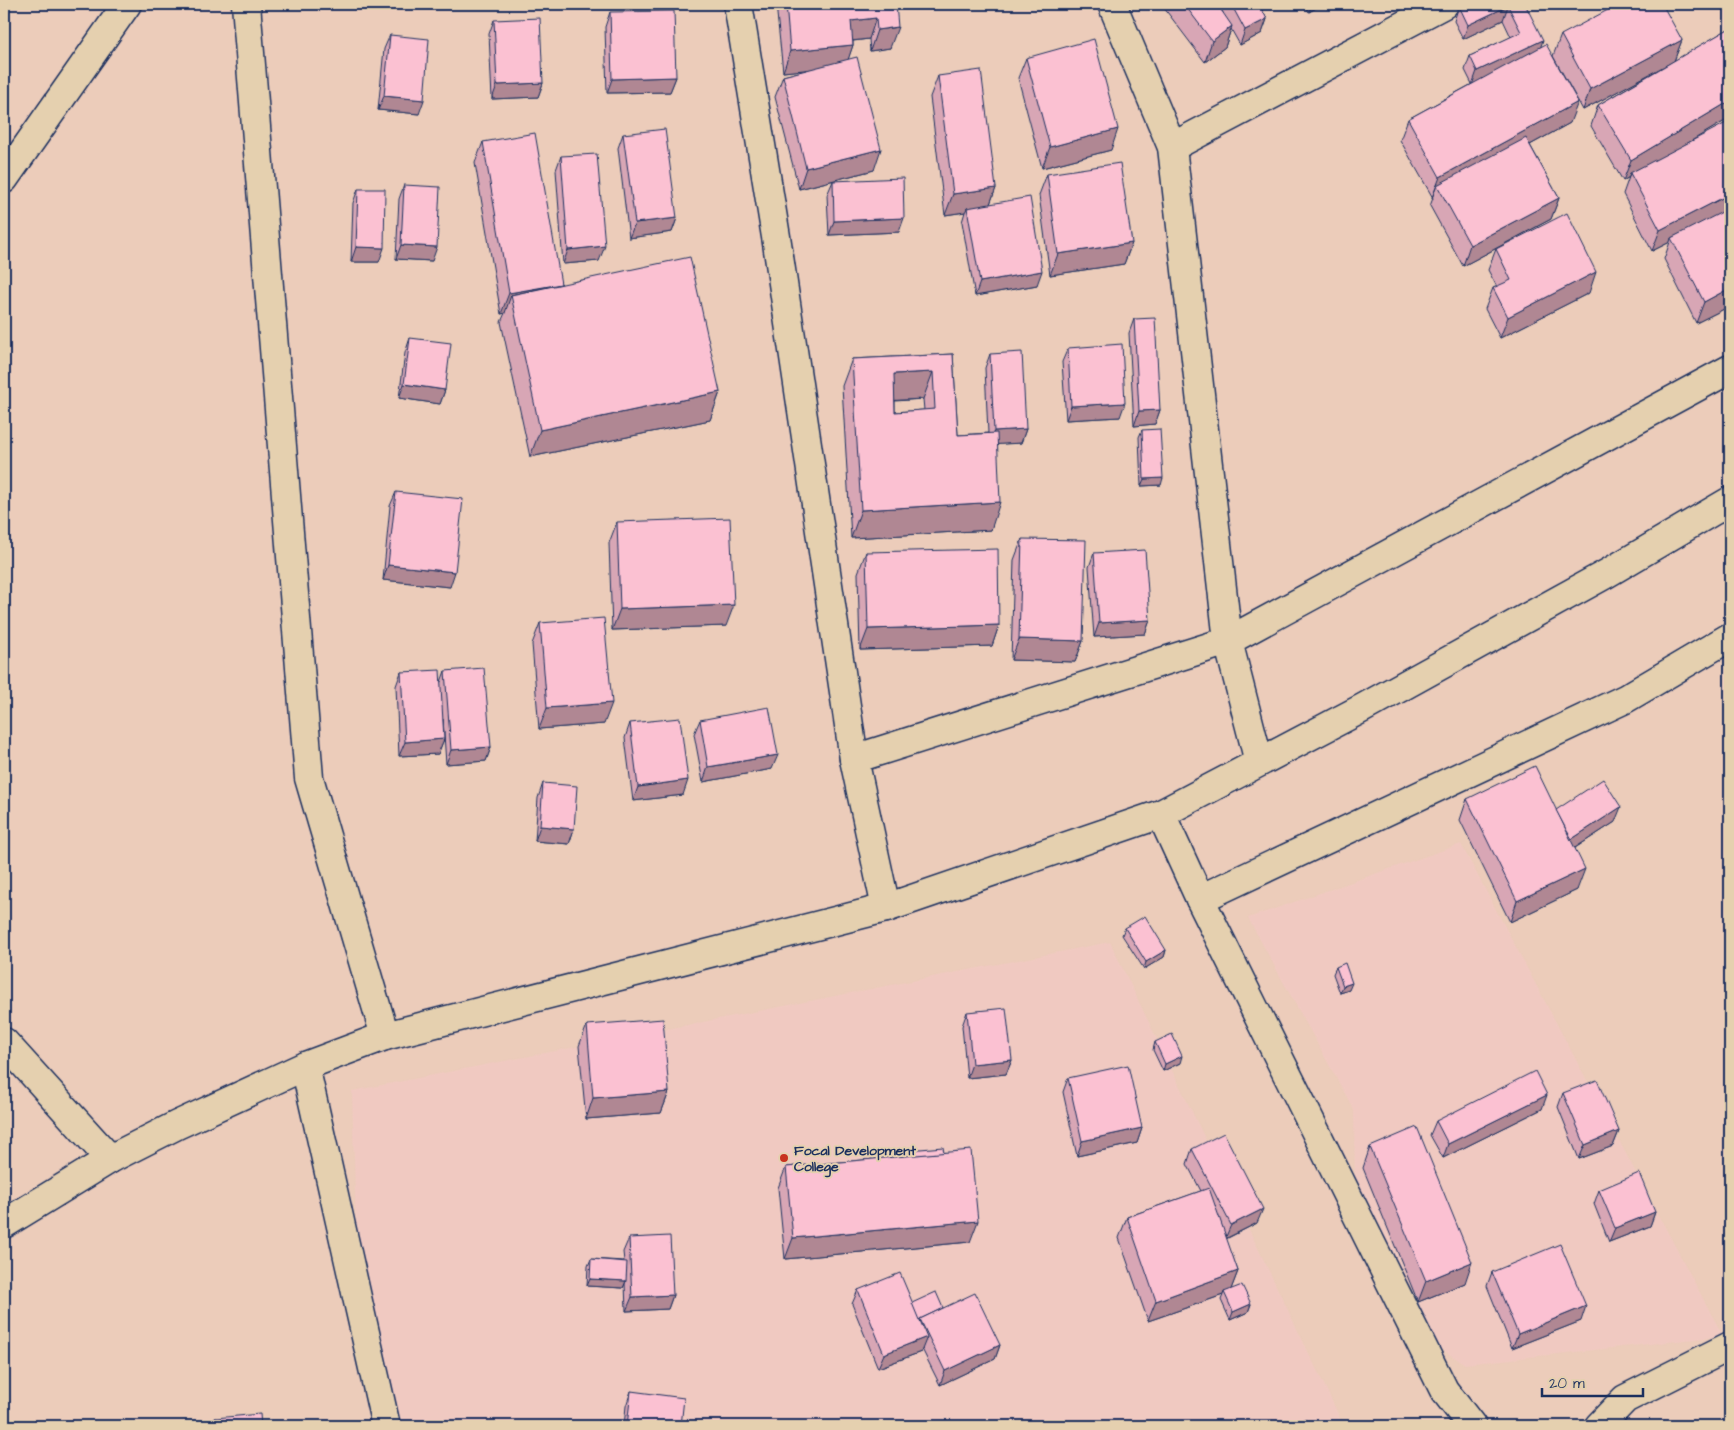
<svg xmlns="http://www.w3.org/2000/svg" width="1734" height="1430" font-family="'Architects Daughter',sans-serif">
  <rect width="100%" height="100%" fill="#ecccba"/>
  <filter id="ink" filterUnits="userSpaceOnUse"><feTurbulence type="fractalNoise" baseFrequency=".02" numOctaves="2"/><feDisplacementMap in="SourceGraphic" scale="10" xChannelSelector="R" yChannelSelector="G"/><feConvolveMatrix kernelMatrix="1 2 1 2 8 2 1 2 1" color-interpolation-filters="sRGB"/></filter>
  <g filter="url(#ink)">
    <!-- built -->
    <g fill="#f0c9c1">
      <path d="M1461,844L1723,1336L1465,1364L1433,1344L1355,1186L1354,1110L1248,918Z"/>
      <path d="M1110,942L1344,1426H400L356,1225L352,1091Z"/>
    </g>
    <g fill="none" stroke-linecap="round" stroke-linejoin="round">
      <defs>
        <g id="minor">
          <path d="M246,4L309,778L385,1036"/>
          <path d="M738,4L777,243L854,759L886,908"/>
          <path d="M1112,4L1172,147L1228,641L1259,762"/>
          <path d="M1172,147L1444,4"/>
          <path d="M4,179L127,4"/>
          <path d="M854,759L1228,641L1730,369"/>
          <path d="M1161,814L1200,899L1444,1390L1472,1426"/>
          <path d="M1200,899L1625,699L1730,637"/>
          <path d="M4,1042L110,1159"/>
          <path d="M305,1066L386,1426"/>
          <path d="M1599,1426L1625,1399L1730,1346"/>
        </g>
        <path id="major" d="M4,1224L110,1159L177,1125L305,1066L385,1036L886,908L1161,814L1363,708L1606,574L1730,501"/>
      </defs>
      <!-- minor casing -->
      <use href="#minor" stroke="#1b2f5e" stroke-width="31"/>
      <!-- major casing -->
      <use href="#major" stroke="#1b2f5e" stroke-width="31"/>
      <!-- minor -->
      <use href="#minor" stroke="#e5d0af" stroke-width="28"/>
      <!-- major -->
      <use href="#major" stroke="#e5d0af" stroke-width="28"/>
    </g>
    <!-- wall -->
    <g fill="#d8a6b5" stroke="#1b2f5e" fill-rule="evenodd">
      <path d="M776,4H896L890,48L870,51L869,39L853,41V45L848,59L874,170L799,189L775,97L783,76L811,69L783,72Z"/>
      <path d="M1161,4H1217L1223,13L1218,4H1259L1267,19L1262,33L1240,45L1231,29L1225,47L1205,62Z"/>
      <path d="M1304,4H1323L1309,12Z"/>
      <path d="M1525,4L1540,47L1570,123L1530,145L1559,198L1551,219L1463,266L1430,206L1433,198L1400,140L1408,119L1472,84L1465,70L1470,56L1511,37L1503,20L1463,39L1454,21L1459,6Z"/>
      <path d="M610,12L676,77L670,92L607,93L605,27Z"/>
      <path d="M494,20L543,83L538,97L492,99L489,34Z"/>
      <path d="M1730,28V118L1682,146L1730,306L1696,323L1664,259L1670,242L1652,251L1623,194L1629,177L1623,181L1591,126L1598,105L1668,64L1583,110L1553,56L1561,35L1682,40L1674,61Z"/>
      <path d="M390,35L419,114L378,110L384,49Z"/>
      <path d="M1026,58L1111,150L1042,168L1018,78Z"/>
      <path d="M938,76L996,188L990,204L1037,285L975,296L962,222L965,212L945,215L930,97Z"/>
      <path d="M623,134L677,218L672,232L629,238L618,148Z"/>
      <path d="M483,142L561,284L720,392L710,420L530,457L501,322L505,313L501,314L475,163Z"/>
      <path d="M561,156L599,261L563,264L556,170Z"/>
      <path d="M1047,174L1132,243L1124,264L1050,275L1039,195Z"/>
      <path d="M833,181L899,232L829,235L827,195Z"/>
      <path d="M404,185L432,261L396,259L399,199Z"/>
      <path d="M358,189L379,262H351L353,203Z"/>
      <path d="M1496,249L1589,293L1500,338L1485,309L1493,288L1497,287L1488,270Z"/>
      <path d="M1134,319L1160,410L1155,424L1134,426L1129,333Z"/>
      <path d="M410,338L445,390L440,404L399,398L405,353Z"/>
      <path d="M1068,348L1120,417L1066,420L1062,362Z"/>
      <path d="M953,354L958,435L988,433L985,368L990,354L1026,429L1021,443L997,444L991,530L851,538L842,386L852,359ZM923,399L924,410L895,412V401Z"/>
      <path d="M1142,430L1161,485L1141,486L1139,437Z"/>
      <path d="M396,492L450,587L383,580L390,506Z"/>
      <path d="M617,522L726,626L612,630L609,543Z"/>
      <path d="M1022,539L1083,641L1075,662L1011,660L1014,560Z"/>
      <path d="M866,552L999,625L992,646L860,650L858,573Z"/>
      <path d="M1094,553L1150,620L1145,634L1094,637L1089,567Z"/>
      <path d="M540,623L604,724L539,729L532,644Z"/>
      <path d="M445,671L491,747L486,761L446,764L443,719L444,739L438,754L399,756L396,686L401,672L441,682Z"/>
      <path d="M1730,701V718L1726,712Z"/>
      <path d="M700,720L772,769L703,782L694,734Z"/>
      <path d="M630,723L683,795L633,801L625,738Z"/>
      <path d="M543,783L574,829L569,844L535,841L538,798Z"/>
      <path d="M1467,799L1556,810L1615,822L1575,848L1577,890L1510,922L1460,820Z"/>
      <path d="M1125,928L1166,950L1164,957L1144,969L1122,935Z"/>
      <path d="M1336,967L1349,990L1340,993L1333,974Z"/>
      <path d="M967,1012L1012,1060L1006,1074L967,1078L962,1026Z"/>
      <path d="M587,1025L669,1092L661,1113L586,1119L579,1046Z"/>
      <path d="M1155,1042L1180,1063L1163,1071L1153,1050Z"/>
      <path d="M1068,1078L1142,1128L1137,1143L1077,1156L1063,1092Z"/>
      <path d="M1563,1093L1619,1131L1613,1146L1579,1159L1558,1107Z"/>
      <path d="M1542,1109L1443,1158L1430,1135L1436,1121Z"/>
      <path d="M1370,1147L1465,1283L1418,1302L1363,1168Z"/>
      <path d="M1192,1149L1257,1223L1226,1239L1238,1271L1231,1289L1251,1304L1248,1312L1230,1320L1221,1300L1223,1295L1148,1321L1119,1238L1127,1217L1201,1191L1187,1164Z"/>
      <path d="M909,1150L944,1153L970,1242L785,1259L778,1188L786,1167L907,1156Z"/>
      <path d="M1599,1190L1655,1212L1650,1226L1609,1242L1594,1204Z"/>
      <path d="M629,1238L673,1295L668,1309L626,1311L625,1283L623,1288L587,1286L588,1266L591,1259L624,1261L623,1252Z"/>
      <path d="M1492,1272L1581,1321L1512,1348L1487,1286Z"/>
      <path d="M858,1290L912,1303L943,1308L1000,1345L995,1359L940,1385L922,1349L921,1352L878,1368L852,1304Z"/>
      <path d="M631,1391L681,1426H624L626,1406Z"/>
      <path d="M215,1418L261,1426H212Z"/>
    </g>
    <!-- shaded-wall -->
    <g fill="#b08793" stroke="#1b2f5e">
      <path d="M1312,4H1323L1309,12Z"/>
      <path d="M1508,6L1503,20L1463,39L1468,25Z"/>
      <path d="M876,18L869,39L843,42L851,21Z"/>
      <path d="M1267,19L1262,33L1240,45L1245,30Z"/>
      <path d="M1232,26L1225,47L1205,62L1212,41Z"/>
      <path d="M898,27L890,48L870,51L877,30Z"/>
      <path d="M1543,40L1538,55L1472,85L1477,71Z"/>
      <path d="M1682,40L1674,61L1583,110L1590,89Z"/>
      <path d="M853,45L846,66L783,72L790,51Z"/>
      <path d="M676,77L670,92L607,93L612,79Z"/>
      <path d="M543,83L538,97L492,99L497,85Z"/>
      <path d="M384,96L424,100L419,114L378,110Z"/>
      <path d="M1730,101V118L1632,176L1630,173L1629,177L1623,181L1631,160Z"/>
      <path d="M1578,102L1570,123L1442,193L1437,185L1432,198L1440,177Z"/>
      <path d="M1118,129L1111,150L1042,168L1050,147Z"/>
      <path d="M881,149L874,170L799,189L806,168Z"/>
      <path d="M996,188L988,209L967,208L965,212L945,215L953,194Z"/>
      <path d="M1730,194V211L1671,238L1670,242L1652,251L1660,230Z"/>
      <path d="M1559,198L1551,219L1463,266L1470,245Z"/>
      <path d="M677,218L672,232L629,238L635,223Z"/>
      <path d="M904,218L899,232L829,235L834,221Z"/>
      <path d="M1132,243L1124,264L1050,275L1058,254Z"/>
      <path d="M401,245L437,247L432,261L396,259Z"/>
      <path d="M605,246L599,261L563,264L568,250Z"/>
      <path d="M356,247L384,248L379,262H351Z"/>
      <path d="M1042,271L1037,285L975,296L980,282Z"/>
      <path d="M1596,272L1589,293L1500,338L1508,317Z"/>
      <path d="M562,284L511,295L505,313L501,314L509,293Z"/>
      <path d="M1730,288V306L1696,323L1704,302Z"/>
      <path d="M933,372L923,399L884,401L894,374Z"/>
      <path d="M404,384L445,390L440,404L399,398Z"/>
      <path d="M720,392L710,420L530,457L540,430Z"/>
      <path d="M1125,403L1120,417L1066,420L1071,406Z"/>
      <path d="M1160,410L1155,424L1134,426L1139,411Z"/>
      <path d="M1026,429L1021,443L989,445L994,431Z"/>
      <path d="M1163,478L1161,485L1141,486L1144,479Z"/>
      <path d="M1000,502L991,530L851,538L861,510Z"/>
      <path d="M388,565L455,572L450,587L383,580Z"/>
      <path d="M734,605L726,626L612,630L620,609Z"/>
      <path d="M1150,620L1145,634L1094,637L1099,623Z"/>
      <path d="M999,625L992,646L860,650L868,629Z"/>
      <path d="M1019,639L1083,641L1075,662L1011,660Z"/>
      <path d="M612,703L604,724L539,729L547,708Z"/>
      <path d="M444,739L438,754L399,756L405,742Z"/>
      <path d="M491,747L486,761L446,764L451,750Z"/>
      <path d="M778,755L772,769L703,782L708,767Z"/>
      <path d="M688,780L683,795L633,801L638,787Z"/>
      <path d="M1621,807L1615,822L1567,853L1572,839Z"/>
      <path d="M540,826L574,829L569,844L535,841Z"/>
      <path d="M1585,869L1577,890L1510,922L1517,901Z"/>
      <path d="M1166,950L1164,957L1144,969L1146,962Z"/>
      <path d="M1352,983L1349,990L1340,993L1343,986Z"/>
      <path d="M1182,1056L1180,1063L1163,1071L1165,1064Z"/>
      <path d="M1012,1060L1006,1074L967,1078L972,1064Z"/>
      <path d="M669,1092L661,1113L586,1119L593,1098Z"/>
      <path d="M1547,1095L1542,1109L1443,1158L1448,1144Z"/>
      <path d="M1142,1128L1137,1143L1077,1156L1082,1141Z"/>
      <path d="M1619,1131L1613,1146L1579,1159L1585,1145Z"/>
      <path d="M1263,1209L1257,1223L1225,1239L1231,1225Z"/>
      <path d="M1655,1212L1650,1226L1609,1242L1615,1228Z"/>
      <path d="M978,1221L970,1242L785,1259L793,1238Z"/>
      <path d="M1472,1262L1465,1283L1418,1302L1426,1281Z"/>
      <path d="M1238,1271L1230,1292H1224L1223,1295L1148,1321L1156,1301Z"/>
      <path d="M590,1279L626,1281L623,1288L587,1286Z"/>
      <path d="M673,1295L668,1309L626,1311L632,1297Z"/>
      <path d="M1251,1304L1248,1312L1230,1320L1233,1312Z"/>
      <path d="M1586,1306L1581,1321L1512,1348L1518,1334Z"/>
      <path d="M927,1337L921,1352L878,1368L884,1354Z"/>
      <path d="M1000,1345L995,1359L940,1385L945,1371Z"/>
    </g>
    <!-- building -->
    <g fill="#fbc1d2" stroke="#1b2f5e" fill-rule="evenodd">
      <path d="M786,4H896L898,27L877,30L876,18L851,21L853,45L790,51Z"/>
      <path d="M1184,4H1217L1232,26L1212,41Z"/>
      <path d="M1231,4H1259L1267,19L1245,30Z"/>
      <path d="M1464,4H1525L1543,40L1477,71L1470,56L1521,32L1508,6L1468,25L1459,6Z"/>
      <path d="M1619,4H1662L1682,40L1590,89L1561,35Z"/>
      <path d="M674,11L676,77L612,79L610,12Z"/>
      <path d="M540,18L543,83L497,85L494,20Z"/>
      <path d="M1730,28V101L1631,160L1598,105Z"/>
      <path d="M390,35L429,39L424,100L384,96Z"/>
      <path d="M1094,39L1118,129L1050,147L1026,58Z"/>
      <path d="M1546,44L1578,102L1440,177L1408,119Z"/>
      <path d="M857,57L881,149L806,168L783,76Z"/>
      <path d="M981,70L996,188L953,194L938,76Z"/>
      <path d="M1730,121V194L1660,230L1630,173Z"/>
      <path d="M665,129L677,218L635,223L623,134Z"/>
      <path d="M535,133L561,284L509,293L483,142Z"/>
      <path d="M1526,138L1559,198L1470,245L1437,185Z"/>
      <path d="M597,154L605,246L568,250L561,156Z"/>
      <path d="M1120,163L1132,243L1058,254L1047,174Z"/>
      <path d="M903,178L904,218L834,221L833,181Z"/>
      <path d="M404,185L440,187L437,247L401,245Z"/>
      <path d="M358,189H385L384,248L356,247Z"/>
      <path d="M1030,197L1042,271L980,282L967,208Z"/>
      <path d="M1730,208V288L1704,302L1671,238Z"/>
      <path d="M1567,213L1596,272L1508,317L1493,288L1511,280L1496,249Z"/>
      <path d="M690,257L720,392L540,430L511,295Z"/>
      <path d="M1155,318L1160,410L1139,411L1134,319Z"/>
      <path d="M410,338L451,343L445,390L404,384Z"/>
      <path d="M1122,344L1125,403L1071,406L1068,348Z"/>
      <path d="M1022,352L1026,429L994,431L990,354Z"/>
      <path d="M953,354L958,435L997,433L1000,502L861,510L852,359ZM933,372L935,409L895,412L894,374Z"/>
      <path d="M1160,429L1163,478L1144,479L1142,430Z"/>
      <path d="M396,492L463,499L455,572L388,565Z"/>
      <path d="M730,518L734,605L620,609L617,522Z"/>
      <path d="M1022,539L1086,540L1083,641L1019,639Z"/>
      <path d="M998,549L999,625L868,629L866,552Z"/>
      <path d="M1145,550L1150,620L1099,623L1094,553Z"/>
      <path d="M604,618L612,703L547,708L540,623Z"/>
      <path d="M484,668L491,747L451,750L445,671Z"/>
      <path d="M440,670L444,739L405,742L401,672Z"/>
      <path d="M769,707L778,755L708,767L700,720Z"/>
      <path d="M680,718L688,780L638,787L630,723Z"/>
      <path d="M1535,766L1585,869L1517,901L1467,799Z"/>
      <path d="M1603,779L1621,807L1572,839L1567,831L1556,810Z"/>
      <path d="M543,783L577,786L574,829L540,826Z"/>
      <path d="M1145,916L1166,950L1146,962L1125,928Z"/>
      <path d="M1345,963L1352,983L1343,986L1336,967Z"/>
      <path d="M1006,1008L1012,1060L972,1064L967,1012Z"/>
      <path d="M663,1019L669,1092L593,1098L587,1025Z"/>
      <path d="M1172,1034L1182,1056L1165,1064L1155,1042Z"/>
      <path d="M1128,1065L1142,1128L1082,1141L1068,1078Z"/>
      <path d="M1535,1071L1547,1095L1448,1144L1436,1121Z"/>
      <path d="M1597,1080L1619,1131L1585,1145L1563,1093Z"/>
      <path d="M1417,1127L1472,1262L1426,1281L1370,1147Z"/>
      <path d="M1224,1133L1263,1209L1231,1225L1192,1149Z"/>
      <path d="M943,1147L944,1153L910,1156L909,1150Z"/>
      <path d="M971,1150L978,1221L793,1238L786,1167Z"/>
      <path d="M1639,1173L1655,1212L1615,1228L1599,1190Z"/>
      <path d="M1209,1188L1238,1271L1156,1301L1127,1217Z"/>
      <path d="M670,1236L673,1295L632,1297L629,1238Z"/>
      <path d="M1560,1244L1586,1306L1518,1334L1492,1272Z"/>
      <path d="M591,1259L627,1262L626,1281L590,1279Z"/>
      <path d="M900,1273L927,1337L884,1354L858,1290Z"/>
      <path d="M1242,1285L1251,1304L1233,1312L1224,1292Z"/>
      <path d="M936,1292L943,1308L920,1319L919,1320L912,1303Z"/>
      <path d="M975,1293L1000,1345L945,1371L920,1319Z"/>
      <path d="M631,1391L684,1398L681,1426H627Z"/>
      <path d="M260,1414L261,1426H215V1418Z"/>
      <path d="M1305,1419L1307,1426H1280Z"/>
    </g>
  </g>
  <!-- markers -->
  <circle fill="#c8321e" stroke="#e5d0af" stroke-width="2" cx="784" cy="1158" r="5"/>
  <g text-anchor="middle" stroke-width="4" stroke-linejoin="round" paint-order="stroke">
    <!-- poi labels -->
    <g font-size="14" font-weight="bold" fill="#1b2f5e" stroke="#e5d0af" text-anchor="start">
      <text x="794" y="1155">Focal Development<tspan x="794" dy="16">College</tspan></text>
    </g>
  </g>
  <!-- margin -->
  <rect width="1734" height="1430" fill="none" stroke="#e5d0af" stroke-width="20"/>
  <rect x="10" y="10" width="1714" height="1410" fill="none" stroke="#1b2f5e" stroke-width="2" filter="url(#ink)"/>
  <!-- scale -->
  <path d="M1542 1388v8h101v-8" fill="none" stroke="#1b2f5e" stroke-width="2.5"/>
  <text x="1549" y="1388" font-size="15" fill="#1b2f5e" stroke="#e5d0af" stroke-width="4" paint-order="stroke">20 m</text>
</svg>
